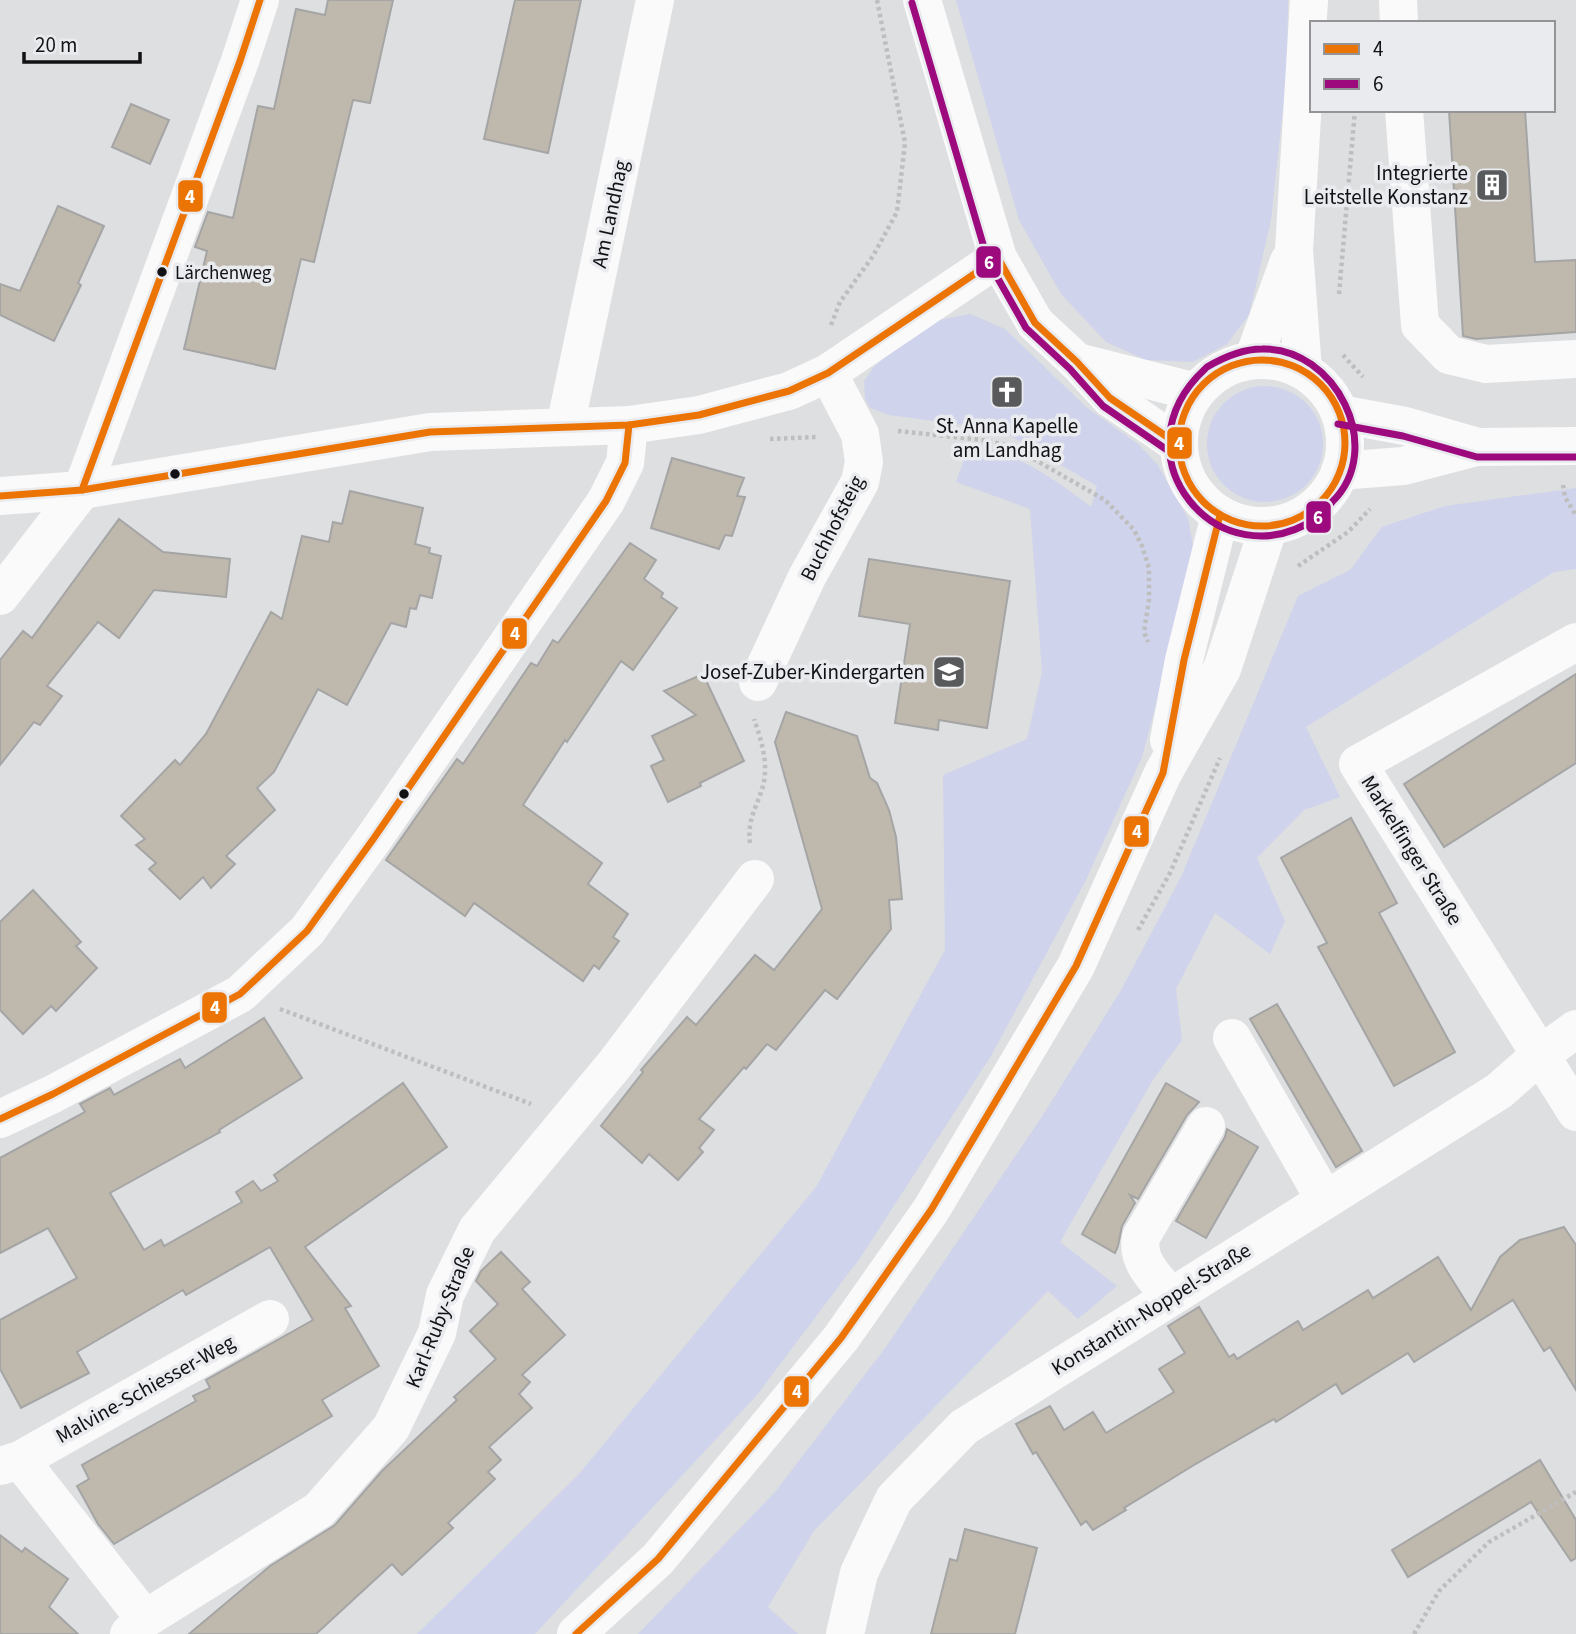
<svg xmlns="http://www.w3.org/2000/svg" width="1576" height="1634" font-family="'Source Sans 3',sans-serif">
  <rect width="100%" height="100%" fill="#dedfe1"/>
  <!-- green -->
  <g fill="#cfd3eb">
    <path d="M956,0H1288L1287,72L1271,220L1249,315L1227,344L1193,362L1146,360L1106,342L1061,294L1019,220Z"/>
    <path d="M970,314L1005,329L1086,407L1138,444L1157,464L1188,518L1193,546L1169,656L1142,757L1086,880L991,1056L860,1258L757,1395L535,1634H417L579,1474L816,1187L945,950L943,775L1027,739L1042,672L1030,509L956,482L970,443C1021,456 1049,475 1091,507L1097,486L1009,435L964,425L889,415L870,408L865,398L864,381L874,367L892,351L934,321Z"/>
    <circle cx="1265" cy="444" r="58"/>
    <path d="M1576,488V569L1554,572L1306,727L1340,797L1304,810L1257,858L1285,921L1270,954L1215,913L1176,989L1182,1040L1154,1078L1060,1242L1117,1286L1078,1319L1048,1291L814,1531L768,1607L798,1634H638L775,1492L886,1347L1043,1115L1120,992L1181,877L1298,596L1350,570L1382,527L1445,506Z"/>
  </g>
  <!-- building -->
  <g fill="#bfb8ac" stroke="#a5a5a6" stroke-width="2">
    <path d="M328,0H393L370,103L353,100L314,262L301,259L275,369L184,349L207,251L195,247L208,212L233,218L258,106L274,109L296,9L325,15Z"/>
    <path d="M515,0H581L548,153L484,139Z"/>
    <path d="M131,104L169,120L150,164L112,147Z"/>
    <path d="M1449,110H1525L1535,262L1576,260V332L1476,339L1463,336Z"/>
    <path d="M58,206L104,226L78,283L81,285L54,341L0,315V284L20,291Z"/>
    <path d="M672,458L744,478L737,496L745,497L732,536L725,535L719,549L651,528Z"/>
    <path d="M350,491L423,508L415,544L430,548L429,553L441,556L432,598L420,595L416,609L410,608L406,627L391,623L347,705L318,689L274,772L257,788L275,810L226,856L235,864L211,888L203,877L180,899L149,869L156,863L136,845L145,839L121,816L175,760L180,765L206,734L271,612L282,619L302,536L329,542L333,522L342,524Z"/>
    <path d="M119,519L163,552L230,559L226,597L154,590L119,638L98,622L47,686L62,696L40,725L34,722L0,765V660L23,631L32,638Z"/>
    <path d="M630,543L656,560L644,579L663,593L661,597L677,608L633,670L621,661L567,742L565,740L523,805L602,863L588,884L628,914L613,937L619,941L599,969L594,965L583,981L474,903L465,916L386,860L457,759L463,764L531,663L537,666L553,640L558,643Z"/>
    <path d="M869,559L1010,581L987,728L939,720L938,730L895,723L910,624L859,616Z"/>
    <path d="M703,674L744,761L700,783L701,786L668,802L651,766L664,760L652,736L696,715L664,691Z"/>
    <path d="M1576,674V763L1444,847L1404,784Z"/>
    <path d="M786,712L857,736L870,778L877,783L889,810L896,837L902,899L889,900L891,929L837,999L825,990L776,1050L767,1044L746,1069L744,1067L699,1119L714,1130L699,1148L703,1152L678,1180L649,1154L642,1163L601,1126L643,1072L641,1070L687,1017L696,1025L755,955L774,970L822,909L775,742Z"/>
    <path d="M1351,818L1397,903L1379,913L1455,1052L1394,1086L1318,947L1327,943L1281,858Z"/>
    <path d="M33,890L81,942L76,946L97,968L56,1011L51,1006L23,1034L0,1010V922Z"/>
    <path d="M1277,1004L1362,1151L1336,1167L1250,1019Z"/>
    <path d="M264,1018L302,1078L219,1130L220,1132L110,1193L144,1250L161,1240L164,1246L242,1202L236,1192L253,1181L261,1191L278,1181L274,1175L403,1083L447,1147L305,1247L351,1306L345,1308L379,1366L322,1400L332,1416L114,1544L98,1524L77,1486L89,1479L82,1465L196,1401L193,1396L210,1388L206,1380L313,1320L270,1247L186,1295L183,1290L77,1352L89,1373L21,1408L0,1369V1320L77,1278L48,1228L0,1253V1158L85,1112L80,1104L110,1088L114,1095L180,1059L185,1068Z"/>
    <path d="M1166,1083L1199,1102L1187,1115L1138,1199L1130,1195L1135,1203L1122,1226L1118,1246L1115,1253L1082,1234Z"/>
    <path d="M1227,1129L1258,1147L1206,1238L1176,1221L1225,1137Z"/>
    <path d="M1564,1227L1576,1245V1390L1550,1347L1544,1351L1513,1300L1414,1362L1408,1353L1342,1394L1336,1384L1276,1422L1274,1419L1194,1465L1124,1508L1126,1510L1093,1530L1086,1521L1081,1525L1036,1452L1033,1454L1016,1424L1050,1406L1064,1430L1093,1412L1106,1433L1174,1392L1159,1369L1185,1353L1168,1326L1199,1307L1229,1357L1234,1354L1237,1359L1298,1321L1303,1330L1368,1290L1373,1298L1438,1257L1471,1310L1500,1257L1520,1240Z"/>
    <path d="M501,1252L530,1282L522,1289L565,1335L522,1375L530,1382L519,1394L532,1408L489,1447L501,1460L488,1472L495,1479L448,1523L453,1528L402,1575L392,1564L316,1634H189L270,1566L335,1525L382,1471L457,1400L454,1397L496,1359L470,1331L498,1304L476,1281L481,1271Z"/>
    <path d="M1540,1460L1576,1520V1558L1571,1561L1531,1502L1408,1577L1392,1550Z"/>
    <path d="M965,1529L1037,1548L1015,1634H931L950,1559L957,1561Z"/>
    <path d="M0,1535L22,1552L25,1548L68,1579L49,1607L78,1634H0Z"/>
  </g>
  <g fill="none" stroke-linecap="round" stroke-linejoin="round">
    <!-- path -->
    <g stroke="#bebebe" stroke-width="4.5" stroke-dasharray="3.5 3.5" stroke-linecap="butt">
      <path d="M1339,294L1355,110"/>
      <path d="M831,325L840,302L873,256L897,212L905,143L877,0"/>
      <path d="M1343,355L1363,377"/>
      <path d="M898,431L982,440L1011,446L1105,500L1134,530L1142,546L1149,568V600L1144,632L1148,642"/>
      <path d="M770,439L817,437"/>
      <path d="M1563,485L1565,497L1576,516"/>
      <path d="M1298,566L1348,532L1370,509"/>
      <path d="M750,843C746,814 764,798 765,773C766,755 760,736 754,719"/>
      <path d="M1138,930L1170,873L1220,758"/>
      <path d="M280,1009L531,1104"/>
      <path d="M1414,1634L1439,1591L1489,1542L1576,1492"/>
    </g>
    <!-- minor -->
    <g stroke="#fafafa" stroke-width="38">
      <path d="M922,0L998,258L1035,323L1077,362L1110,398L1179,445"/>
      <path d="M1398,0L1399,23"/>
      <path d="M1404,110L1420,325L1449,355L1486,364L1576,359"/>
      <path d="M1253,360L1289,261"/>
      <circle cx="1262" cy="443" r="83"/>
      <path d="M1077,362L1196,392"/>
      <path d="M1303,370L1294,250L1309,0"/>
      <path d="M1340,414L1405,426L1478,447L1576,446"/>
      <path d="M565,427L655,0"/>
      <path d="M1340,471L1403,466L1476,447"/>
      <path d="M0,496L82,490L430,432L629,425L699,415L789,391L828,373L998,258"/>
      <path d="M0,596L82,490L240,61L260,0"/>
      <path d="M1576,642L1358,764L1576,1112"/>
      <path d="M758,682L807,577L860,482L864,462L860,434L828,373"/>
      <path d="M1169,740L1184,660L1220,515"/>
      <path d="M1232,1038L1325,1200"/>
      <path d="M0,1119L53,1094L240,994L307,931L374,838L606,501L625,463L629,425"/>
      <path d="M1171,1297C1156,1278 1136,1262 1141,1237L1206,1126"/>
      <path d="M20,1460L145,1619"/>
      <path d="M0,1466L20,1460L270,1319"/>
      <path d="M129,1634L145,1619L319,1510L391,1428L437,1333L445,1295L477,1230L615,1064L755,879"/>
      <path d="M576,1634L658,1559L841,1338L931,1210L1076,966L1163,773L1222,669L1269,526"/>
      <path d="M845,1634L859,1573L894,1499L964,1427L1499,1091L1540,1055L1576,1029"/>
    </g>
    <defs>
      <g id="bus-1">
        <circle cx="1262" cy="443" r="83"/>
        <path d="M82,490L240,61L260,0"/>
        <path d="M0,496L82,490L430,432L629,425L699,415L789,391L828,373L998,258L1035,323L1077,362L1110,398L1179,445"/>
        <path d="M0,1119L53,1094L240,994L307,931L374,838L606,501L625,463L629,425"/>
        <path d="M576,1634L658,1559L841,1338L931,1210L1076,966L1163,773L1184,660L1220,515"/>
      </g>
      <g id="bus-2">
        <path d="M912,3L988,261L1026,328L1070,369L1103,406L1173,454"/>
        <path d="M1205,369C1112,455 1219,585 1318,517C1324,513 1328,507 1332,502C1387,448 1335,347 1262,349C1242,349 1224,357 1207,367"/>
        <path d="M1338,424L1403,436L1477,457H1576"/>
      </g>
    </defs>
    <!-- bus-1 casing -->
    <use href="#bus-1" stroke="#eaebef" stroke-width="12"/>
    <!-- bus-2 casing -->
    <use href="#bus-2" stroke="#eaebef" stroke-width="12"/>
    <!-- bus-1 -->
    <use href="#bus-1" stroke="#ec7405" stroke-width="7"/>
    <!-- bus-2 -->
    <use href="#bus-2" stroke="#9c0a7d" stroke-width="7"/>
  </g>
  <!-- icons -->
  <defs>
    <symbol id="building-square" viewBox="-11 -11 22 22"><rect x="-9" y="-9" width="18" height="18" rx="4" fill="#595a5c" stroke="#eaebef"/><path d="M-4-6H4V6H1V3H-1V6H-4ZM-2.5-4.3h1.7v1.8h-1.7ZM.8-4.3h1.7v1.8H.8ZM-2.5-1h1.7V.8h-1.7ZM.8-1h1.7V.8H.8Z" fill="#fff"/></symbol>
    <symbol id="church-square" viewBox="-11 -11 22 22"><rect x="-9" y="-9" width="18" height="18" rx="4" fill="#595a5c" stroke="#eaebef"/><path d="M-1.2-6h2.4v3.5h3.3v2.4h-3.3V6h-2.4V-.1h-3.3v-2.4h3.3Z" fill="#fff"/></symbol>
    <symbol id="school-square" viewBox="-11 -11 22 22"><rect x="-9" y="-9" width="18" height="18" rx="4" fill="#595a5c" stroke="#eaebef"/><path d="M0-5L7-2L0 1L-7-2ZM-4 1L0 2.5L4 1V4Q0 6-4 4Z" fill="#fff"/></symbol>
  </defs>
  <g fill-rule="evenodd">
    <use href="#building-square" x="1473" y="166" width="38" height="38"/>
    <use href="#church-square" x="988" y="373" width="38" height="38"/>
    <use href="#school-square" x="930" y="653" width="38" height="38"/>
  </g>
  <!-- markers -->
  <g fill="#121214" stroke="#eaebef" stroke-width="2.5">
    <circle cx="162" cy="272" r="6"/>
    <circle cx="175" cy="474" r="6"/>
    <circle cx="404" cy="794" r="6"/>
  </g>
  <g text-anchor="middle" stroke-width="7" stroke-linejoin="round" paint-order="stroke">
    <!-- bus labels -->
    <g font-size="19" fill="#121214" stroke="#eaebef" text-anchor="start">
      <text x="175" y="279">Lärchenweg</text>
    </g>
    <!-- poi labels -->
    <g font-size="21" fill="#121214" stroke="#eaebef" text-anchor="end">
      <text x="1468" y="180">Integrierte<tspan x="1468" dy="24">Leitstelle Konstanz</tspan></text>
      <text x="1007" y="433" text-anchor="middle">St. Anna Kapelle<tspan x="1007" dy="24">am Landhag</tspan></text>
      <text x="925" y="679">Josef-Zuber-Kindergarten</text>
    </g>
    <!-- street labels -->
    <g font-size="21" fill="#121214" stroke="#eaebef">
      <text transform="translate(610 214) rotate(-78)" y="7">Am Landhag</text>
      <text transform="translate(832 528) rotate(-63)" y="7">Buchhofsteig</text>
      <text transform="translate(1412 850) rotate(58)" y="7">Markelfinger Straße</text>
      <text transform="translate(1151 1309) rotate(-32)" y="7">Konstantin-Noppel-Straße</text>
      <text transform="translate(440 1317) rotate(-68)" y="7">Karl-Ruby-Straße</text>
      <text transform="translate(145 1389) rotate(-29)" y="7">Malvine-Schiesser-Weg</text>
    </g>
  </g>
  <g stroke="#eaebef" stroke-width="2.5">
    <rect x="177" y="179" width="27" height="34" rx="7" fill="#ec7405"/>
    <rect x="975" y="245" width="27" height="34" rx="7" fill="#9c0a7d"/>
    <rect x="1166" y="426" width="27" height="34" rx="7" fill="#ec7405"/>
    <rect x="1305" y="500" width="27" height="34" rx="7" fill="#9c0a7d"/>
    <rect x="501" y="617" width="27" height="33" rx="7" fill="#ec7405"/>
    <rect x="1123" y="815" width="27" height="33" rx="7" fill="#ec7405"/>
    <rect x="201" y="991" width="27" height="33" rx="7" fill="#ec7405"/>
    <rect x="783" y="1375" width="27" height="33" rx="7" fill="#ec7405"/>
  </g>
  <g font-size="19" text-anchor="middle" font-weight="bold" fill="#fff">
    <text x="190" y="203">4</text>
    <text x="989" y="269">6</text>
    <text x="1179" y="450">4</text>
    <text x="1318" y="524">6</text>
    <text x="515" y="640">4</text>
    <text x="1137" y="838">4</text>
    <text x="215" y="1014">4</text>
    <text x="797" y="1398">4</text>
  </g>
  <!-- legend -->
  <rect x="1310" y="21" width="245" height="91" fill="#eaebef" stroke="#949497" stroke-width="2"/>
  <rect x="1324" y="44" width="35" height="10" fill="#ec7405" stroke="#949497" stroke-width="2"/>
  <text x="1373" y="56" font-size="21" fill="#121214">4</text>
  <rect x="1324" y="79" width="35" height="10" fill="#9c0a7d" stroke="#949497" stroke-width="2"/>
  <text x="1373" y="91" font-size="21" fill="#121214">6</text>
  <!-- scale -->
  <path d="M24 52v10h116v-10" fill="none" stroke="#121214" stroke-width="3.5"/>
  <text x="35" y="52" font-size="21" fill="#121214" stroke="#eaebef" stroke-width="5" paint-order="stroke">20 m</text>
</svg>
